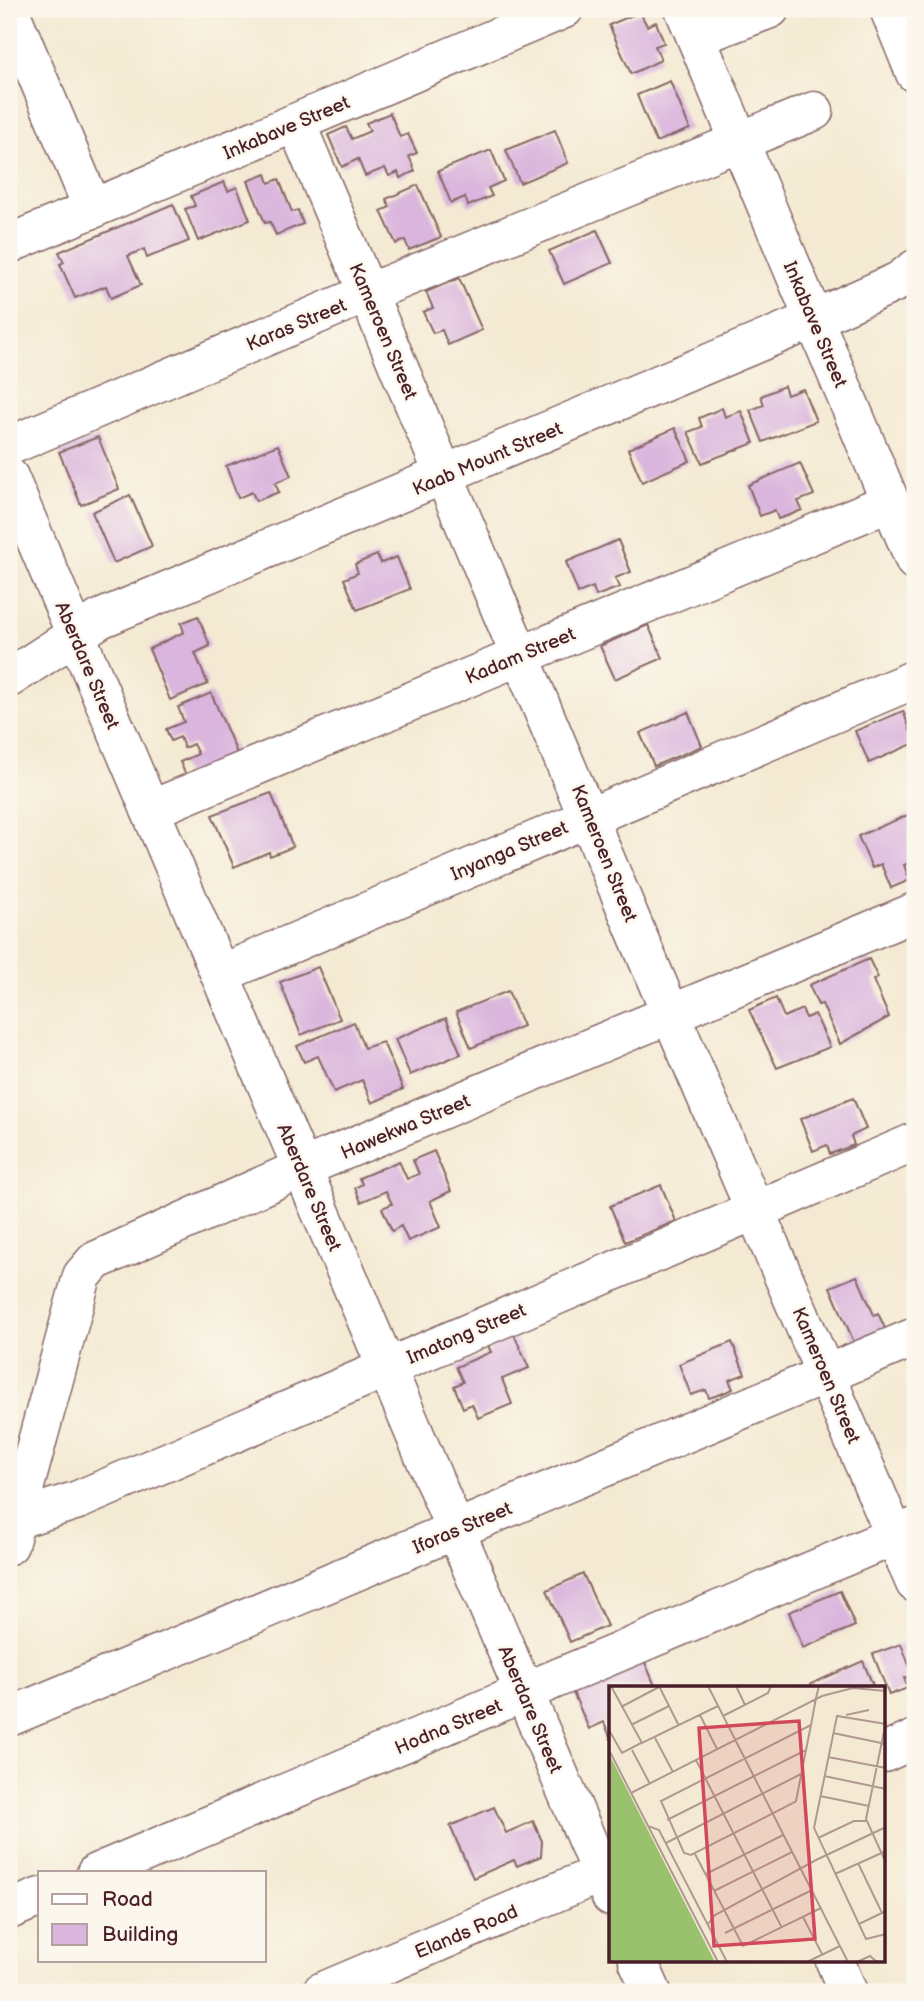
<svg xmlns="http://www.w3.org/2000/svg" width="924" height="2001" font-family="'Balsamiq Sans',sans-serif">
  <rect width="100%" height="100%" fill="#fbf7ec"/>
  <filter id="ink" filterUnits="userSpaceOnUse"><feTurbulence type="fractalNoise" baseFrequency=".0143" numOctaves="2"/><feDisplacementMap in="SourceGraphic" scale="14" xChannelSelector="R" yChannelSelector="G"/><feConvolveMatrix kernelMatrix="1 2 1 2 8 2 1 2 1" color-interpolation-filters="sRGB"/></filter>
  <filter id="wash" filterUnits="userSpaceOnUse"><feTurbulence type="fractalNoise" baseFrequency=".00686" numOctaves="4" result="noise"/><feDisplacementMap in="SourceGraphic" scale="28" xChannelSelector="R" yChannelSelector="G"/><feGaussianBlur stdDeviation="1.57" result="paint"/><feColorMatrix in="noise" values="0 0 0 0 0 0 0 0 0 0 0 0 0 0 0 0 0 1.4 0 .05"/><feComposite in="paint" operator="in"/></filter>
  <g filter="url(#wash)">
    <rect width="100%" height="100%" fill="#f4ead3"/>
    <g id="blocks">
      <!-- building -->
      <g fill="#dab5dd">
        <path d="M640,12L647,26L656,22L664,43L655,46L661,60L631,74L609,25Z"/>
        <path d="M670,81L690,129L656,142L637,95Z"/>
        <path d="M390,113L400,137L408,134L417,153L409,156L415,171L400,178L398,172L389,176L385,168L365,176L358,159L342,167L328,135L346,127L352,139L370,131L366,123Z"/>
        <path d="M555,130L568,163L520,183L506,150Z"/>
        <path d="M491,150L504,181L488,188L492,196L468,206L465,197L451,203L438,171Z"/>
        <path d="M266,174L269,183L279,179L292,212L298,210L303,224L276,235L270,222L265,223L248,181Z"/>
        <path d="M224,182L228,191L237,187L250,220L198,241L185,209L195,206L191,196Z"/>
        <path d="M418,185L441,237L409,250L405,240L396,244L381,211L390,207L386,199Z"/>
        <path d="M173,204L189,241L147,258L144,249L128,256L141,285L111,298L106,286L75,298L60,264L64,262L59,252Z"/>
        <path d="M597,230L612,263L564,284L549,251Z"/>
        <path d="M459,278L482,330L448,345L442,330L433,333L423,312L433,308L426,292Z"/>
        <path d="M784,386L787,395L803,389L816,421L763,442L750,410L764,405L761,396Z"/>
        <path d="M722,408L725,417L741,411L754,443L702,463L688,432L702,427L699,418Z"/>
        <path d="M675,428L690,461L642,482L628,449Z"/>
        <path d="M98,437L119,489L81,505L59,452Z"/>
        <path d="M278,445L291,476L275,483L279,492L256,501L252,492L238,498L226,466Z"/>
        <path d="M800,463L814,495L798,501L802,510L790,515L778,519L775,510L760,516L748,485Z"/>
        <path d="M130,495L152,546L114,563L92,512Z"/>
        <path d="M618,540L631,572L615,578L620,587L596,596L593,587L578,593L566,562Z"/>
        <path d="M377,555L381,563L397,557L410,589L357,610L344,579L358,573L355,564Z"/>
        <path d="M198,616L210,646L195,653L208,684L170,700L149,649L184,632L181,623Z"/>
        <path d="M648,625L663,658L615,679L600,646Z"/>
        <path d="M211,693L239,758L188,780L180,762L198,754L193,744L184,748L180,737L171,741L166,729L184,722L178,707Z"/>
        <path d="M903,711L915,743L869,763L855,731Z"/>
        <path d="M688,712L702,746L654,766L640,733Z"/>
        <path d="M271,793L293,847L270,856L269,852L234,867L212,815Z"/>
        <path d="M910,814L915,826V860L904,865L910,880L891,888L881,864L872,868L858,836Z"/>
        <path d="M869,959L878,978L873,980L889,1017L840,1044L822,1004L818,1005L809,985Z"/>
        <path d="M318,967L340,1019L301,1035L280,982Z"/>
        <path d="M508,991L523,1026L471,1048L456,1012Z"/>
        <path d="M776,998L784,1017L802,1009L806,1018L815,1014L830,1047L777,1068L749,1010Z"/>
        <path d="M446,1018L461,1054L410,1075L395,1039Z"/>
        <path d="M354,1022L364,1048L383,1042L403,1089L372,1103L362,1080L334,1092L318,1056L304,1062L297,1046Z"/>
        <path d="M853,1098L866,1129L851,1136L854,1145L830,1154L827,1145L813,1151L800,1119Z"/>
        <path d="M434,1151L451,1191L430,1201L441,1227L408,1241L401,1226L392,1231L382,1208L392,1204L386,1191L361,1202L355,1188L362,1184L359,1178L399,1161L407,1179L419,1174L413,1160Z"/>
        <path d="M661,1185L676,1221L625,1242L610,1206Z"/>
        <path d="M857,1276L874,1315L878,1313L887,1333L856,1347L830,1287Z"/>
        <path d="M513,1332L529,1368L502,1379L512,1404L478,1418L472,1404L463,1408L454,1386L463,1382L456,1367L491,1352L487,1343Z"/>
        <path d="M732,1342L745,1374L729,1380L733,1389L721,1394L709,1398L706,1390L691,1395L679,1364Z"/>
        <path d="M583,1574L607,1626L570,1642L547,1590Z"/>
        <path d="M840,1591L855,1626L803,1648L789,1612Z"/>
        <path d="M901,1644L913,1675L904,1678L908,1688L889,1695L873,1654Z"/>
        <path d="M644,1660L656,1688H611V1739L604,1722L589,1729L571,1688Z"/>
        <path d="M863,1661L874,1688H813L811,1684Z"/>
        <path d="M494,1807L506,1833L533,1821L542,1841L541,1856L517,1866L514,1860L473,1878L450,1826Z"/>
      </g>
    </g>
  </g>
  <g filter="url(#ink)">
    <use href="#blocks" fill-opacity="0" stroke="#866666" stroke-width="2"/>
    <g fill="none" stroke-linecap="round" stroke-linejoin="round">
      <defs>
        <g id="minor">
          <path d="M9,9L93,209"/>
          <path d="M684,9L915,561"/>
          <path d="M889,9L915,73"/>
          <path d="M696,37L770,9"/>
          <path d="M296,123L671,1015L915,1583"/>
          <path d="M9,244L564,9"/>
          <path d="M9,446L368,293L814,111"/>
          <path d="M9,477L611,1897"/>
          <path d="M9,678L100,619L814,319L899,281L915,269"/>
          <path d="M150,810L890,502"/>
          <path d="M220,974L915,679"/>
          <path d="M15,1520L78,1500L915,1142"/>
          <path d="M9,1545L82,1276L95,1261L302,1168L915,912"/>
          <path d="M9,1717L915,1337"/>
          <path d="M884,1753L915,1739"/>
          <path d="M96,1873L915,1527"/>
          <path d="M9,1910L40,1897"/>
          <path d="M638,1961L652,1992"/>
          <path d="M835,1961L848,1992"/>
          <path d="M321,1992L611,1869"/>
        </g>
      </defs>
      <!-- minor casing -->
      <use href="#minor" stroke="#866666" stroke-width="41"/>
      <!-- minor -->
      <use href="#minor" stroke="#fff" stroke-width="38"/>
    </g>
  </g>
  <g text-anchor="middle" stroke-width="5" stroke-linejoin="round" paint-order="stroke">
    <!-- street labels -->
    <g font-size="19" fill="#4a1f2b" stroke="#fbf7ec">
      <text transform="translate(286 127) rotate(-23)" y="7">Inkabave Street</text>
      <text transform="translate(296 324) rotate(-23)" y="7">Karas Street</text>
      <text transform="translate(816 324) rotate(67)" y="7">Inkabave Street</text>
      <text transform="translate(384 331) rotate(67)" y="7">Kameroen Street</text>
      <text transform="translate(487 458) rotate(-23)" y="7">Kaab Mount Street</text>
      <text transform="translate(520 655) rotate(-23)" y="7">Kadam Street</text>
      <text transform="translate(88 665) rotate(67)" y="7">Aberdare Street</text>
      <text transform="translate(509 850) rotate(-23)" y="7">Inyanga Street</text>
      <text transform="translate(605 853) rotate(68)" y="7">Kameroen Street</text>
      <text transform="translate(405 1126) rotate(-23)" y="7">Hawekwa Street</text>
      <text transform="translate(310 1187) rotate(67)" y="7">Aberdare Street</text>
      <text transform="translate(466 1333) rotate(-23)" y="7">Imatong Street</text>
      <text transform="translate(827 1375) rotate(67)" y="7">Kameroen Street</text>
      <text transform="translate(462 1527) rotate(-23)" y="7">Iforas Street</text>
      <text transform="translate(531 1709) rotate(67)" y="7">Aberdare Street</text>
      <text transform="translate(448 1726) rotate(-23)" y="7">Hodna Street</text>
      <text transform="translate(466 1931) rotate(-23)" y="7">Elands Road</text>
    </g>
  </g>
  <!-- overview -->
  <g transform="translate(609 1686)">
    <rect width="276" height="276" fill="#f4ead3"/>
    <path d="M0,68L106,276H0Z" fill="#9ac16d"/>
    <path fill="none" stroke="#b09990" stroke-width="2" d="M2,0L33,57L109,20M50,0L70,40M99,0L239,276M127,0L136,19M12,21L50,1M91,29L108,63M237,29L260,24M114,30L159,7L162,0M277,36L257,133L277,177M277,38L228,30L205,142L257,253L277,248M22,39L60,20M202,39L52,115L75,167L82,169L186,116L187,115L197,64L202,39L207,12L210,0M0,44L13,67L32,57M224,47L277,58M46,52L64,86M0,64L109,276M23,64L41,98M219,71L277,82M87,74L173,242M215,90L277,103M22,107L213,10L244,2L277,5M211,110L260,120M58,134L197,64M39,140L50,144L118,276M209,152L245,135H258M57,157L192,88M86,168L134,260L212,222M249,177L273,227M97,188L174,149M226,188L277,165M105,205L183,166M194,231L213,268M99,238L106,229L207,174L277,141M250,238L277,225M116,247L203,204M198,276L231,260M248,276L261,270L268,276"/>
    <path fill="#d1495b" fill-opacity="0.15" stroke="#d1495b" stroke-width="3.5" d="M190,35L206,253L105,260L90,42Z"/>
    <rect width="276" height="276" fill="none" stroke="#4a1f2b" stroke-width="3.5"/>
  </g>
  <!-- margin -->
  <rect width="924" height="2001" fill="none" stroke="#fbf7ec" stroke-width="35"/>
  <!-- legend -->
  <rect x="38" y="1871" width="228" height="91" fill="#fbf7ec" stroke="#b4a19f" stroke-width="2"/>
  <rect x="52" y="1894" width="35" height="10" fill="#ffffff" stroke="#b4a19f" stroke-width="2"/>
  <text x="102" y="1906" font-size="21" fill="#4a1f2b">Road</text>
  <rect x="52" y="1924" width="35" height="21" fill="#dab5dd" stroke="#b4a19f" stroke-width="2"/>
  <text x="102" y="1941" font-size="21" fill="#4a1f2b">Building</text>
</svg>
